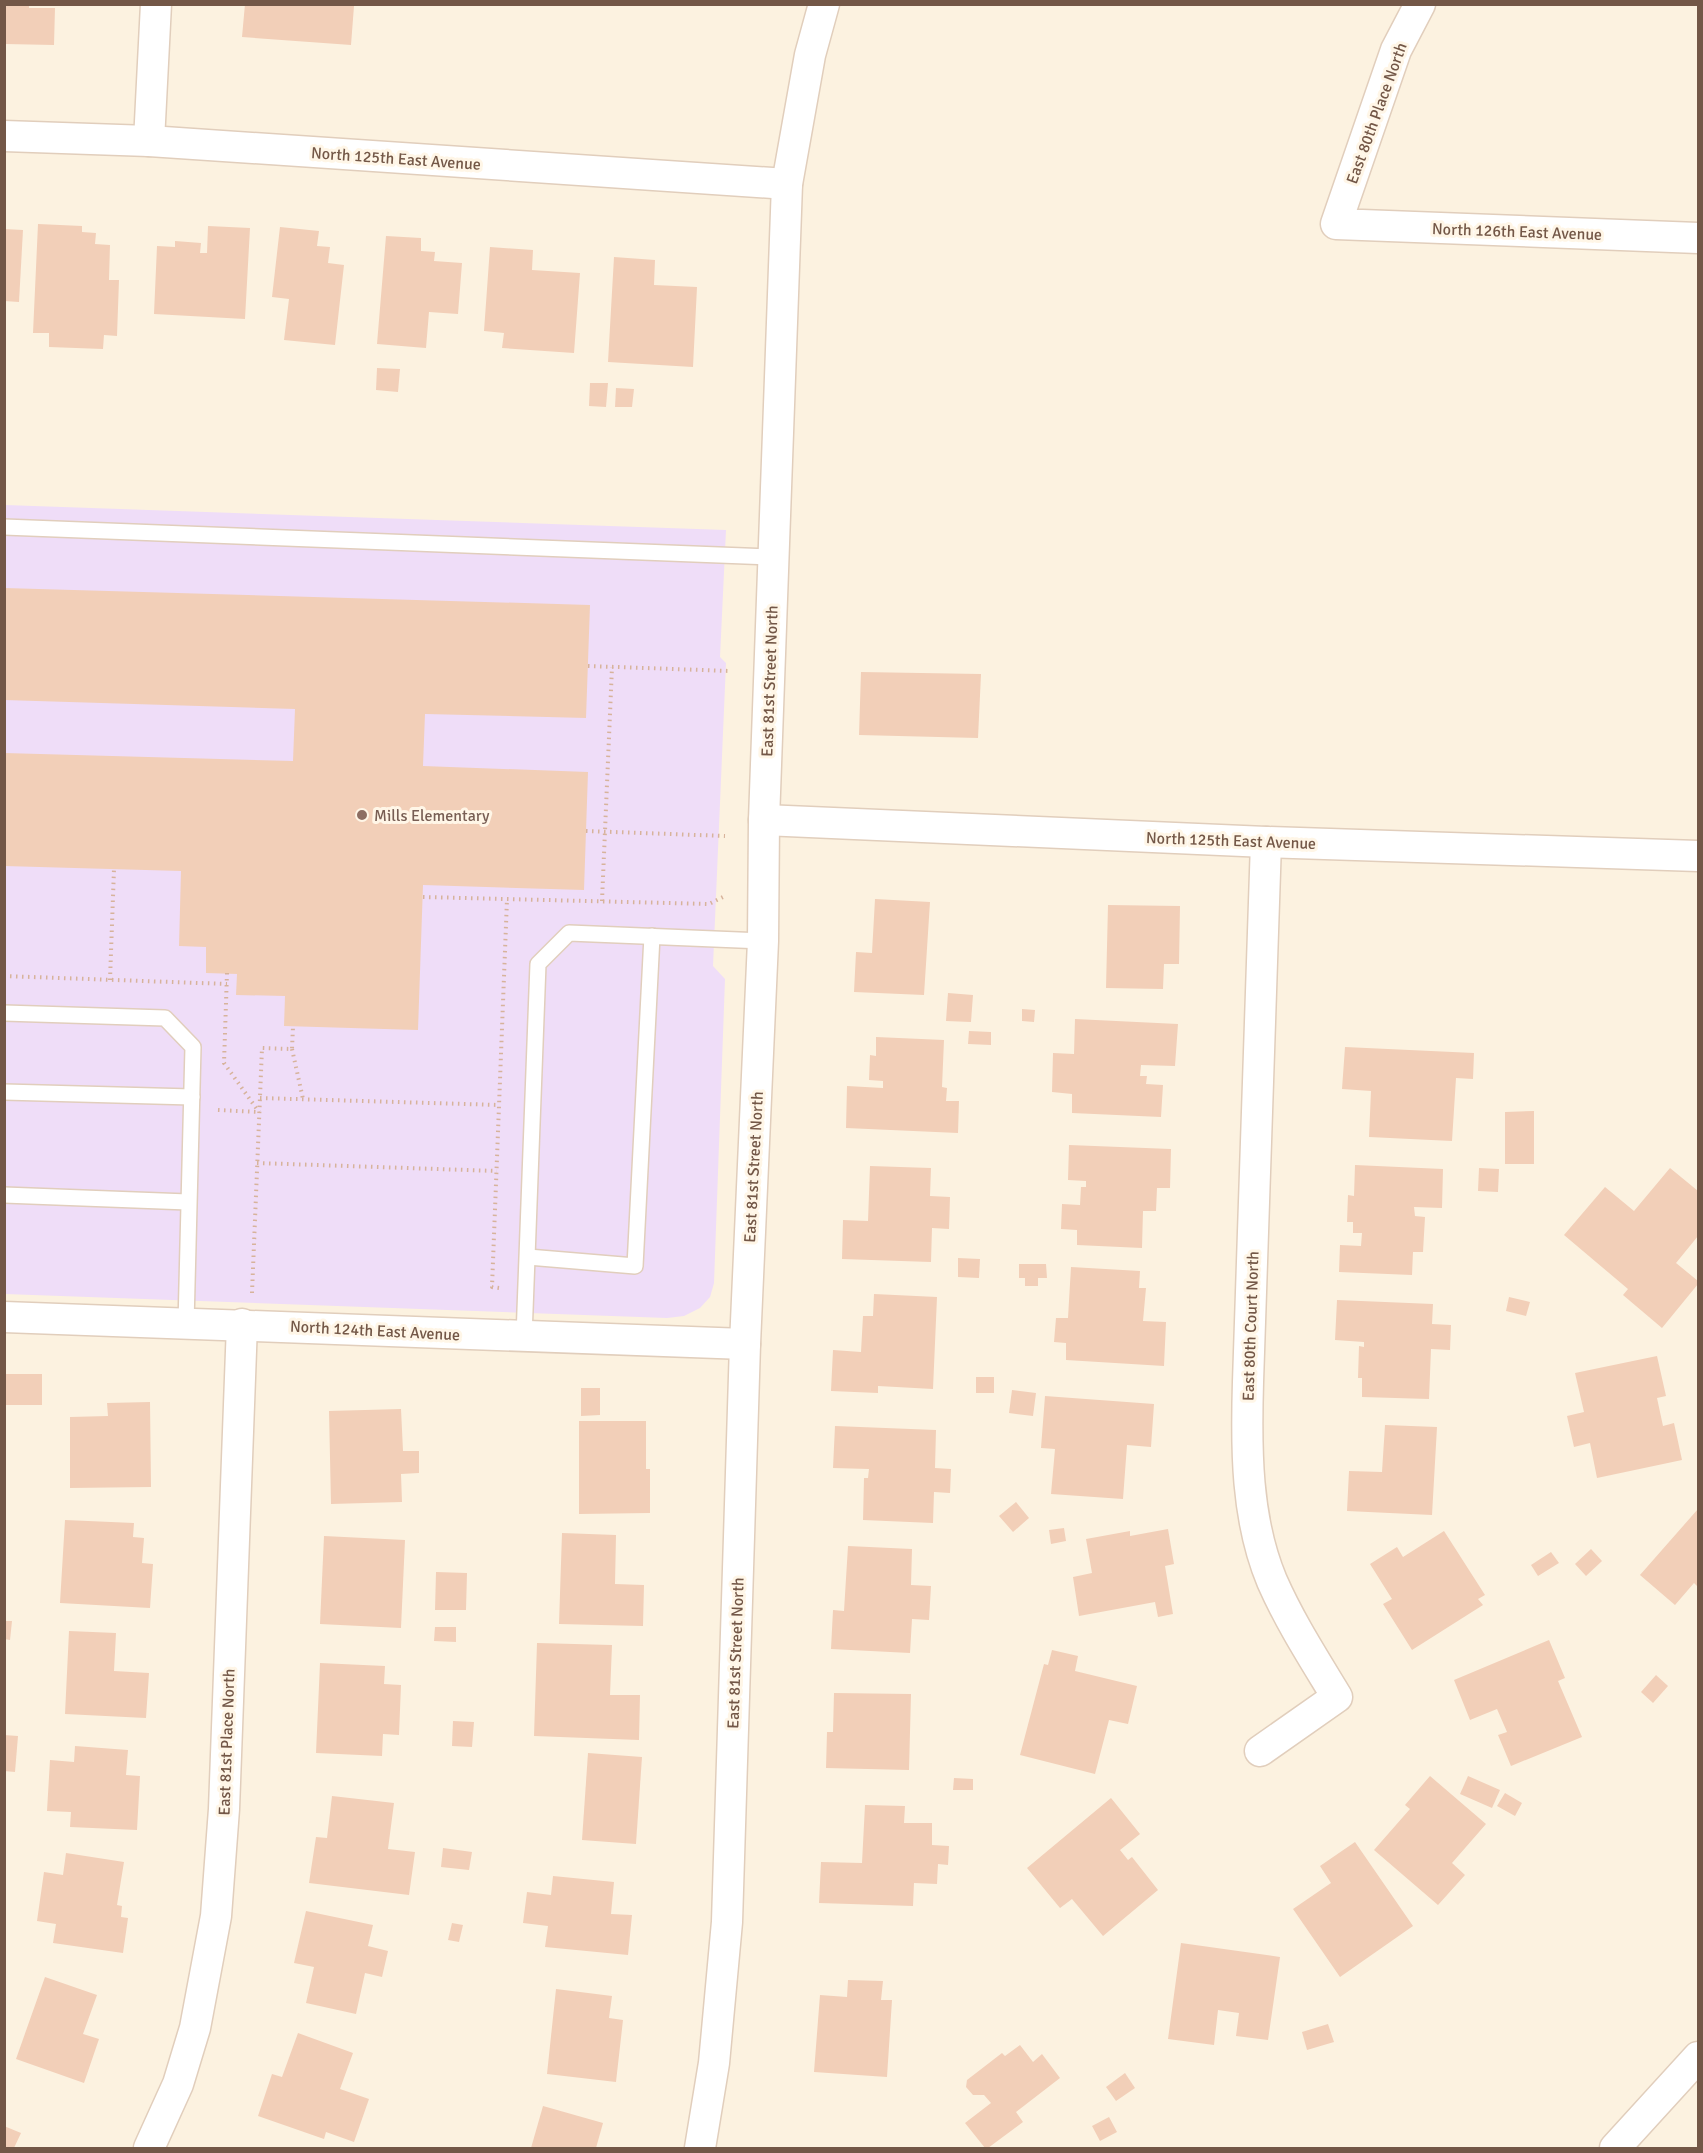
<svg xmlns="http://www.w3.org/2000/svg" width="1703" height="2153" font-family="Signika,sans-serif">
  <rect width="100%" height="100%" fill="#fcf2e0"/>
  <!-- education -->
  <path fill="#efddf8" d="M5,505L726,530L720,657L726,663L713,966L725,979L714,1283L710,1297L700,1308L684,1316L667,1318L5,1294Z"/>
  <!-- building -->
  <g fill="#f2cfb8">
    <path d="M5,4H29V8H55L54,45L5,44Z"/>
    <path d="M245,4L354,6L351,45L242,37Z"/>
    <path d="M38,224L82,226V232L96,233L95,244L110,245L109,280H119L117,336L104,335L103,349L49,347V333H33Z"/>
    <path d="M208,226L250,228L245,319L154,314L157,246L175,247V241L201,243L200,253H207Z"/>
    <path d="M280,227L319,231L317,246L330,247L328,263L344,265L335,345L284,340L289,299L272,297Z"/>
    <path d="M4,229L23,230L19,302L4,301Z"/>
    <path d="M386,236L421,238V251L435,252L434,261L462,263L458,314L429,312L426,348L377,344Z"/>
    <path d="M490,247L533,250L532,270L580,273L574,353L502,348L504,333L484,331Z"/>
    <path d="M614,257L655,260L654,285L697,287L693,367L608,362Z"/>
    <path d="M377,368L400,369L398,392L376,390Z"/>
    <path d="M590,383H608L606,407L589,406Z"/>
    <path d="M616,388L634,389L632,407H615Z"/>
    <path d="M4,588L590,605L586,718L425,714L423,766L588,772L584,890L423,885L418,1030L284,1026L285,996L236,995L237,974L206,973V947L179,946L181,871L4,866V753L293,761L295,709L4,700Z"/>
    <path d="M861,672L981,674L978,738L859,735Z"/>
    <path d="M875,899L930,902L924,995L854,992L856,952L872,953Z"/>
    <path d="M1108,905L1180,906L1179,964H1164L1163,989L1106,988Z"/>
    <path d="M948,993L973,995L971,1022L946,1021Z"/>
    <path d="M1022,1009L1035,1010L1034,1022L1022,1021Z"/>
    <path d="M1075,1019L1178,1024L1175,1066L1141,1065L1140,1076H1147L1146,1084L1163,1085L1161,1117L1072,1113V1094L1052,1092L1053,1053L1074,1054Z"/>
    <path d="M969,1031L991,1032V1045L968,1044Z"/>
    <path d="M876,1037L944,1040L942,1087L947,1088L946,1101H959L958,1133L846,1128L847,1086L883,1088V1081L869,1080L870,1055L876,1056Z"/>
    <path d="M1345,1047L1474,1053L1473,1079L1456,1078L1452,1141L1369,1137L1371,1091L1342,1089Z"/>
    <path d="M1534,1111V1164H1505V1112Z"/>
    <path d="M1069,1145L1171,1149L1170,1188H1157L1156,1211H1143L1142,1248L1077,1245V1230L1061,1229L1062,1204L1080,1205L1081,1187H1086V1181L1068,1180Z"/>
    <path d="M1355,1165L1443,1169L1442,1208L1414,1207L1415,1216L1425,1217L1423,1252H1413L1412,1275L1339,1272L1340,1245L1361,1246L1362,1233H1353V1222H1347L1348,1195L1354,1196Z"/>
    <path d="M870,1166L931,1168L930,1196L950,1197L949,1229L932,1228L931,1262L842,1259L843,1220L868,1221Z"/>
    <path d="M1479,1168L1499,1169L1498,1192L1478,1191Z"/>
    <path d="M1670,1168L1698,1191V1236L1676,1263L1698,1281V1284L1662,1328L1623,1295L1628,1289L1564,1235L1605,1187L1634,1211Z"/>
    <path d="M958,1258L980,1259L979,1278L958,1277Z"/>
    <path d="M1019,1264H1046L1047,1278H1038V1286H1025V1278H1019Z"/>
    <path d="M1071,1267L1140,1271L1139,1288H1146L1143,1321L1166,1322L1164,1366L1066,1360V1343L1054,1342L1056,1318H1068Z"/>
    <path d="M874,1294L937,1297L933,1389L878,1386V1393L831,1391L833,1350L861,1352L863,1316H873Z"/>
    <path d="M1509,1297L1530,1302L1526,1316L1506,1311Z"/>
    <path d="M1337,1300L1433,1304L1432,1324L1451,1325L1450,1350L1431,1349L1429,1399L1362,1397V1378H1358L1359,1346L1364,1347V1342L1335,1340Z"/>
    <path d="M1657,1356L1666,1396L1657,1398L1663,1426L1674,1423L1682,1460L1597,1478L1590,1443L1574,1447L1567,1416L1584,1412L1575,1373Z"/>
    <rect x="5" y="1374" width="37" height="31"/>
    <rect x="976" y="1377" width="18" height="16"/>
    <path d="M581,1388H600V1415L581,1416Z"/>
    <path d="M1012,1390L1036,1393L1033,1416L1009,1413Z"/>
    <path d="M1045,1396L1154,1404L1151,1447L1127,1445L1123,1499L1051,1494L1055,1449L1041,1448Z"/>
    <path d="M150,1402L151,1487L70,1488V1417L108,1416L107,1403Z"/>
    <path d="M401,1409L403,1451H419V1473L401,1474L402,1502L331,1504L329,1411Z"/>
    <path d="M579,1421H646V1469H650V1513L579,1514Z"/>
    <path d="M1385,1425L1437,1427L1432,1515L1347,1511L1349,1471L1382,1472Z"/>
    <path d="M835,1426L936,1430L935,1468L951,1469L950,1493L934,1492L933,1523L863,1520L864,1478H868L869,1469L833,1468Z"/>
    <path d="M1016,1502L1029,1518L1013,1532L999,1516Z"/>
    <path d="M1698,1509V1587L1694,1583L1675,1605L1640,1575Z"/>
    <path d="M65,1520L134,1523L133,1537L144,1538L142,1563L153,1564L150,1608L60,1603Z"/>
    <path d="M1064,1528L1066,1541L1051,1544L1049,1530Z"/>
    <path d="M1168,1529L1174,1564L1165,1566L1173,1614L1158,1617L1155,1602L1079,1616L1073,1577L1092,1573L1086,1539L1130,1531V1536Z"/>
    <path d="M1444,1531L1485,1595L1478,1599L1483,1605L1412,1650L1383,1604L1392,1599L1370,1564L1397,1547L1403,1557Z"/>
    <path d="M562,1533L616,1535L615,1584L644,1585L643,1626L559,1624Z"/>
    <path d="M324,1536L405,1540L401,1628L320,1624Z"/>
    <path d="M848,1546L912,1549L911,1585L931,1586L929,1620L912,1619L910,1653L831,1649L833,1610L844,1611Z"/>
    <path d="M1591,1549L1602,1561L1586,1576L1575,1564Z"/>
    <path d="M1551,1552L1559,1563L1538,1576L1531,1565Z"/>
    <path d="M436,1572L467,1573L466,1610H435Z"/>
    <path d="M4,1621H12L10,1640L4,1639Z"/>
    <path d="M435,1627H456V1642L434,1641Z"/>
    <path d="M69,1631L116,1633L114,1671L149,1673L146,1718L65,1714Z"/>
    <path d="M1549,1640L1565,1678L1558,1681L1582,1737L1511,1766L1498,1735L1507,1732L1497,1709L1470,1720L1454,1680Z"/>
    <path d="M537,1643L612,1645L610,1695H640L639,1740L534,1736Z"/>
    <path d="M1052,1650L1078,1656L1075,1671L1137,1686L1128,1724L1109,1720L1095,1774L1020,1755L1044,1664L1048,1665Z"/>
    <path d="M320,1663L385,1666L384,1684L401,1685L399,1735L383,1734L382,1756L316,1753Z"/>
    <path d="M1656,1675L1668,1686L1653,1703L1641,1692Z"/>
    <path d="M834,1693L911,1694L909,1770L826,1768L827,1732H833Z"/>
    <path d="M453,1721L474,1722L472,1747L452,1746Z"/>
    <path d="M4,1735L18,1736L15,1772L4,1771Z"/>
    <path d="M75,1746L128,1750L126,1775L140,1776L137,1830L70,1827L71,1812L47,1811L50,1760L74,1762Z"/>
    <path d="M588,1753L642,1757L636,1844L582,1840Z"/>
    <path d="M1430,1776L1486,1824L1452,1863L1465,1875L1438,1905L1374,1850L1410,1809L1405,1805Z"/>
    <path d="M1468,1776L1500,1790L1492,1808L1460,1794Z"/>
    <path d="M954,1778L973,1779V1790H953Z"/>
    <path d="M1505,1793L1522,1803L1515,1816L1497,1806Z"/>
    <path d="M332,1796L394,1803L388,1849L415,1852L409,1895L309,1883L316,1837L327,1838Z"/>
    <path d="M1111,1798L1140,1834L1120,1850L1128,1860L1132,1857L1158,1890L1103,1936L1072,1899L1060,1908L1027,1868Z"/>
    <path d="M865,1805L905,1806L904,1823H932V1845L949,1846L948,1865L938,1864L937,1884L914,1883L913,1906L819,1903L821,1862L862,1863Z"/>
    <path d="M1355,1842L1413,1926L1340,1977L1293,1909L1331,1883L1320,1866Z"/>
    <path d="M443,1848L472,1852L469,1870L441,1867Z"/>
    <path d="M66,1853L124,1862L117,1905L122,1906L121,1917L128,1918L123,1953L53,1943L56,1924L37,1921L44,1872L63,1875Z"/>
    <path d="M553,1876L614,1882L611,1914L632,1915L628,1955L545,1947L548,1926L523,1923L527,1892L551,1895Z"/>
    <path d="M306,1911L373,1925L368,1946L388,1951L382,1977L365,1973L356,2014L306,2003L314,1967L294,1963Z"/>
    <path d="M452,1923L463,1925L459,1942L448,1940Z"/>
    <path d="M1181,1943L1280,1957L1268,2040L1236,2036L1239,2013L1218,2010L1214,2045L1168,2039Z"/>
    <path d="M45,1977L97,1995L83,2034L99,2039L84,2083L16,2059Z"/>
    <path d="M848,1980L883,1981L881,2000H892L887,2077L814,2072L820,1995L847,1997Z"/>
    <path d="M556,1989L612,1996L609,2018L623,2020L616,2082L547,2074Z"/>
    <path d="M1328,2024L1334,2042L1307,2050L1302,2032Z"/>
    <path d="M298,2033L353,2053L340,2089L369,2099L354,2142L326,2132L324,2139L258,2116L272,2074L282,2077Z"/>
    <path d="M1020,2045L1033,2062L1042,2054L1060,2078L1016,2112L1023,2122L988,2148H985L965,2123L991,2103L984,2095H973L966,2087L967,2080L1002,2053L1005,2056Z"/>
    <path d="M1125,2073L1135,2088L1116,2101L1106,2087Z"/>
    <path d="M543,2106L603,2123L596,2148H531Z"/>
    <path d="M1109,2117L1117,2132L1100,2141L1092,2126Z"/>
    <path d="M4,2126L21,2133L14,2148H4Z"/>
  </g>
  <g fill="none" stroke-linecap="round" stroke-linejoin="round">
    <defs>
      <g id="service">
        <path d="M4,527L773,557"/>
        <path d="M4,1013L165,1018L193,1047L186,1324"/>
        <path d="M4,1092L192,1097"/>
        <path d="M4,1195L188,1202"/>
        <path d="M528,1257L635,1266L652,936"/>
        <path d="M524,1337L538,964L569,933L763,941"/>
      </g>
      <g id="minor">
        <path d="M1420,4L1396,50L1336,224L1698,238"/>
        <path d="M4,136L149,141L787,184"/>
        <path d="M149,141L156,4"/>
        <path d="M764,820L1266,842L1698,856"/>
        <path d="M4,1317L745,1344"/>
        <path d="M1260,1751L1337,1697C1314,1659 1290,1622 1272,1581C1246,1519 1246,1448 1248,1382L1266,842"/>
        <path d="M149,2148L178,2084L195,2028L216,1916L224,1809L242,1324"/>
        <path d="M700,2148L714,2063L727,1922L745,1344L763,941L764,820L787,184L810,55L824,4"/>
        <path d="M1615,2148L1698,2057"/>
      </g>
    </defs>
    <!-- service casing -->
    <use href="#service" stroke="#e1cebc" stroke-width="18"/>
    <!-- minor casing -->
    <use href="#minor" stroke="#e1cebc" stroke-width="33"/>
    <!-- path -->
    <g stroke="#d7b39b" stroke-width="4" stroke-dasharray="1.5 4.5" stroke-linecap="butt">
      <path d="M588,666L730,671"/>
      <path d="M586,831L725,836"/>
      <path d="M423,897L709,904L723,897"/>
      <path d="M602,901L612,667"/>
      <path d="M227,973L224,1063L259,1112"/>
      <path d="M4,976L227,984"/>
      <path d="M110,980L114,869"/>
      <path d="M292,1049L303,1099"/>
      <path d="M260,1098L499,1105"/>
      <path d="M218,1110L258,1112"/>
      <path d="M257,1163L497,1171"/>
      <path d="M499,1288L492,1287L507,899"/>
      <path d="M252,1293L262,1048L292,1049L293,1027"/>
    </g>
    <!-- service -->
    <use href="#service" stroke="#fff" stroke-width="15"/>
    <!-- minor -->
    <use href="#minor" stroke="#fff" stroke-width="30"/>
  </g>
  <!-- markers -->
  <circle fill="#8d6e63" stroke="#fff6e7" stroke-width="2" cx="362" cy="815" r="6"/>
  <g text-anchor="middle" stroke-width="6" stroke-linejoin="round" paint-order="stroke">
    <!-- street labels -->
    <g font-size="16" fill="#735747" stroke="#fff6e7">
      <text transform="translate(1376 113) rotate(-70)" y="6">East 80th Place North</text>
      <text transform="translate(396 158) rotate(4)" y="6">North 125th East Avenue</text>
      <text transform="translate(1517 231) rotate(2)" y="6">North 126th East Avenue</text>
      <text transform="translate(769 681) rotate(-88)" y="6">East 81st Street North</text>
      <text transform="translate(1231 840) rotate(2)" y="6">North 125th East Avenue</text>
      <text transform="translate(753 1167) rotate(-87)" y="6">East 81st Street North</text>
      <text transform="translate(1250 1326) rotate(-88)" y="6">East 80th Court North</text>
      <text transform="translate(375 1330) rotate(3)" y="6">North 124th East Avenue</text>
      <text transform="translate(735 1653) rotate(-88)" y="6">East 81st Street North</text>
      <text transform="translate(226 1742) rotate(-88)" y="6">East 81st Place North</text>
    </g>
    <!-- education labels -->
    <g font-size="16" fill="#785e54" stroke="#fff6e7" text-anchor="start">
      <text x="374" y="821">Mills Elementary</text>
    </g>
  </g>
  <!-- border -->
  <rect width="1703" height="2153" fill="none" stroke="#735747" stroke-width="12"/>
</svg>
